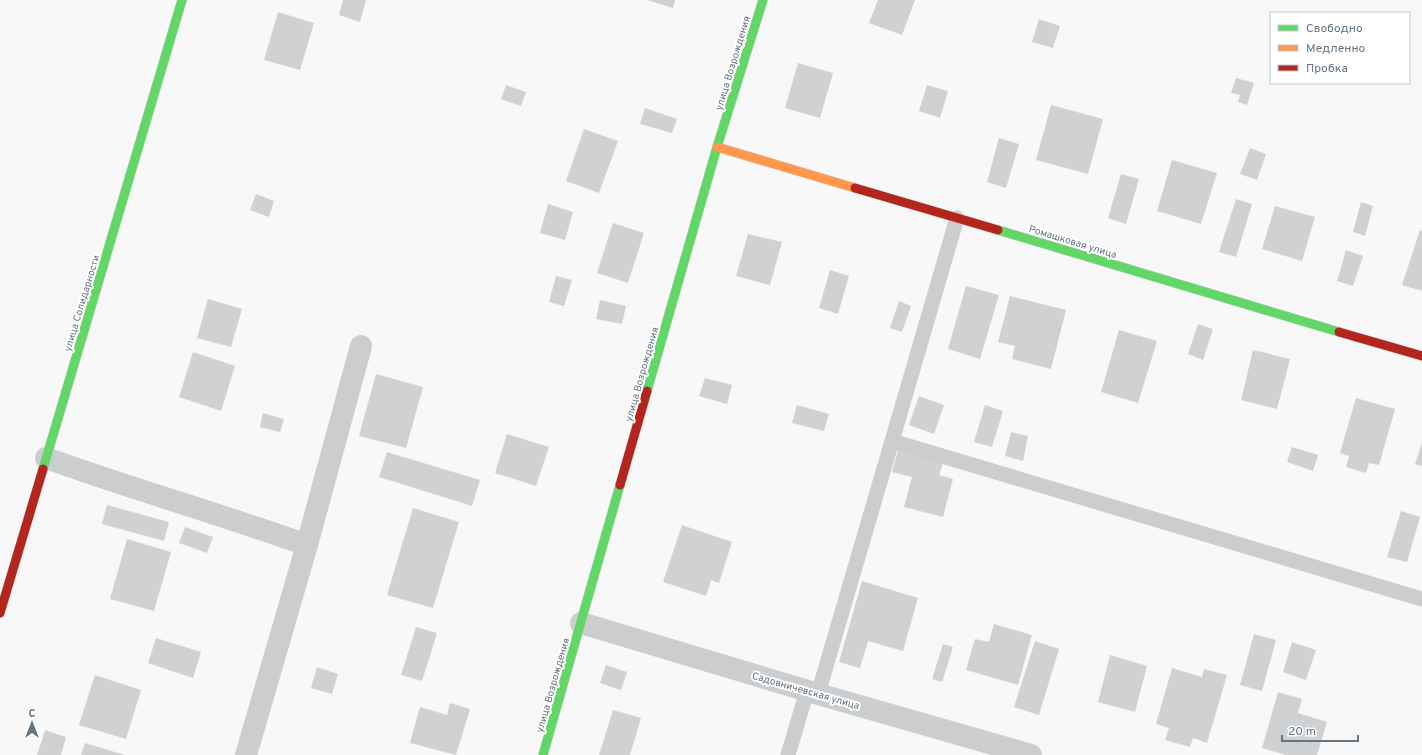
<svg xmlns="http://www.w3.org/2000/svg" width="1422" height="755" font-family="Overpass,sans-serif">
  <rect width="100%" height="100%" fill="#f8f8f8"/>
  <!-- building -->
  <g fill="#cfd1d2">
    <path d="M343,0H366L360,22L339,15Z"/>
    <path d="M647,0H675L673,8Z"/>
    <path d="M878,0H915L902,35L869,23Z"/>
    <path d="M278,12L314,23L300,70L264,60Z"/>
    <path d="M1039,19L1060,26L1053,48L1032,42Z"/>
    <path d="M798,63L833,73L820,118L785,108Z"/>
    <path d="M1236,78L1254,83L1247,105L1238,102L1240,95L1231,93Z"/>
    <path d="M506,85L526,92L521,106L501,99Z"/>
    <path d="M927,85L948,91L940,118L919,111Z"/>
    <path d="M1051,105L1103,119L1088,174L1036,160Z"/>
    <path d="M645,108L677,119L672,133L640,124Z"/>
    <path d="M584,129L618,141L599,193L566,181Z"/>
    <path d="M999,138L1019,144L1006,188L987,182Z"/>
    <path d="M1250,148L1266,154L1257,180L1240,174Z"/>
    <path d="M1172,160L1217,173L1201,224L1157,211Z"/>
    <path d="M1121,174L1139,179L1126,224L1108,218Z"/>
    <path d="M256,194L274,201L269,217L250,210Z"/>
    <path d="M1236,199L1252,204L1236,257L1219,252Z"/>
    <path d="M1361,202L1373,206L1365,236L1353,232Z"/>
    <path d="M548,204L573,212L565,240L540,233Z"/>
    <path d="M1275,206L1315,217L1302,261L1262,249Z"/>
    <path d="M613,223L644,233L628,283L597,273Z"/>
    <path d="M1420,230L1422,231V291L1402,285Z"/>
    <path d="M748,234L782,242L770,285L736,276Z"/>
    <path d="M1346,250L1363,256L1353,286L1337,281Z"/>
    <path d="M830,270L849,276L838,314L819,308Z"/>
    <path d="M556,276L572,280L564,306L549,302Z"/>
    <path d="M966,286L999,295L980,359L948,349Z"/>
    <path d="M1010,296L1066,310L1051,369L1012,359L1015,346L998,342Z"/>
    <path d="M208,299L242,309L231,347L197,338Z"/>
    <path d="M600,300L626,306L622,324L596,319Z"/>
    <path d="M899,301L911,306L902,332L890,328Z"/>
    <path d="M1198,324L1213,329L1203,360L1188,354Z"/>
    <path d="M1119,330L1157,341L1138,403L1101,392Z"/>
    <path d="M1253,350L1290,359L1277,409L1241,400Z"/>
    <path d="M193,352L235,366L221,411L179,397Z"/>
    <path d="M376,374L423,387L406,448L359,436Z"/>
    <path d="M705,378L732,385L727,404L699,396Z"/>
    <path d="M919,396L944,405L934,434L909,425Z"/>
    <path d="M1356,398L1395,409L1379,465L1369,463L1366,473L1346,467L1349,456L1340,453Z"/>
    <path d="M797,405L829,414L824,431L792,423Z"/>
    <path d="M985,405L1003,411L992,447L974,442Z"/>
    <path d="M263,413L284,419L280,432L260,427Z"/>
    <path d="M1011,432L1028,436L1023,461L1005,456Z"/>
    <path d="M507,434L549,447L536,486L495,473Z"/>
    <path d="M1422,443V466L1415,464Z"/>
    <path d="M1292,447L1318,455L1313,471L1287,462Z"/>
    <path d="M898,450L943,463L939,475L953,479L943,517L904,507L912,477L892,472Z"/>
    <path d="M387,452L480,480L472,506L379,477Z"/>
    <path d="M107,505L169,522L164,541L102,524Z"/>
    <path d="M413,508L459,522L433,608L387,595Z"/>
    <path d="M1401,511L1420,517L1407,562L1387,557Z"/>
    <path d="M682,525L732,542L719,583L711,580L706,596L663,582Z"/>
    <path d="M185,527L213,537L207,553L179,543Z"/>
    <path d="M127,539L171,552L154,611L110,599Z"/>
    <path d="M862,581L918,598L903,651L868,641L860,668L839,662Z"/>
    <path d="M994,624L1032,635L1018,685L966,670L975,639L989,642Z"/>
    <path d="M416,627L437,633L422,681L401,675Z"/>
    <path d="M1254,634L1276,640L1262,691L1240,685Z"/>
    <path d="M156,638L201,652L193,678L148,663Z"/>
    <path d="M1035,641L1059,649L1039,715L1014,707Z"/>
    <path d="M1292,642L1316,650L1306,680L1283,672Z"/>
    <path d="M943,644L953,647L942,682L932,679Z"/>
    <path d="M1110,655L1147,666L1135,712L1098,702Z"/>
    <path d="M606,665L627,672L621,690L600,683Z"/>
    <path d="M317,667L338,674L332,694L311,688Z"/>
    <path d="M1172,668L1202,677L1204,669L1227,675L1207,743L1193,738L1190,747L1165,740L1169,728L1156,724Z"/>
    <path d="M95,675L141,690L126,739L79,725Z"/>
    <path d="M1278,692L1302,699L1298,713L1327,722L1317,755H1286L1262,748Z"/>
    <path d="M450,703L470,709L456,755L410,743L420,707L447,715Z"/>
    <path d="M613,710L641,718L630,755H599Z"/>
    <path d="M45,730L66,737L61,755H37Z"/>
    <path d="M85,743L125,755H81Z"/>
  </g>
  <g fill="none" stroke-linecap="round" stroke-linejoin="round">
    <defs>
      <g id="fast">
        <path d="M998,230L1339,332"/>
        <path d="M647,391L717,147L763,0"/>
        <path d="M43,469L182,0"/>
        <path d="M543,755L620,485"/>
      </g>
      <path id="slow" d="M717,147L855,188"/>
      <g id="jam">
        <path d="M855,188L998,230"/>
        <path d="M1339,332L1422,356"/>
        <path d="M620,485L647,391"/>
        <path d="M0,613L43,469"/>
      </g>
    </defs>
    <!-- fast casing -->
    <use href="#fast" stroke="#d4d5d6" stroke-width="10"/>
    <!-- slow casing -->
    <use href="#slow" stroke="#d4d5d6" stroke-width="10"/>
    <!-- jam casing -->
    <use href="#jam" stroke="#d4d5d6" stroke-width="10"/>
    <!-- lane -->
    <g stroke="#cbcdce" stroke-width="15">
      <path d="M957,218L892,441L1422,599"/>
      <path d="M818,694L892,441"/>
      <path d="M788,755L807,691"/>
    </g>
    <!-- street -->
    <g stroke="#cbcdce" stroke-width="22">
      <path d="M46,458C132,489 220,514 307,545L246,755"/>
      <path d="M307,545L361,346"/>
      <path d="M581,623L818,694L1031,755"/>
    </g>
    <!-- fast -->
    <use href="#fast" stroke="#63d668" stroke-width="9"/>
    <!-- slow -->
    <use href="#slow" stroke="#ff974d" stroke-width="9"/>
    <!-- jam -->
    <use href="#jam" stroke="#b3261e" stroke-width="9"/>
  </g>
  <g text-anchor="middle" stroke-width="4" stroke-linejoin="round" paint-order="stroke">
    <!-- street labels -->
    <g font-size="10" fill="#657581" stroke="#fff">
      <text transform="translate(732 63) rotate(-73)" y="4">улица Возрождения</text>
      <text transform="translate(1073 241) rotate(17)" y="4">Ромашковая улица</text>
      <text transform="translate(81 303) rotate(-73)" y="4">улица Солидарности</text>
      <text transform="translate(641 374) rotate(-74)" y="4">улица Возрождения</text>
      <text transform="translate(552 685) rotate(-74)" y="4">улица Возрождения</text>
      <text transform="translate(806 690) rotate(16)" y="4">Садовничевская улица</text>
    </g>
  </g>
  <!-- legend -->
  <rect x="1270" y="12" width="140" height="72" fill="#ffffff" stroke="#c1c8cd"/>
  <rect x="1278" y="25" width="20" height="6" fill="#63d668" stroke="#c1c8cd"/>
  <text x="1306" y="32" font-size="12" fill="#657581">Свободно</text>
  <rect x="1278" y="45" width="20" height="6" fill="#ff974d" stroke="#c1c8cd"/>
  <text x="1306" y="52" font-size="12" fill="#657581">Медленно</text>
  <rect x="1278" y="65" width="20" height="6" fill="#b3261e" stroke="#c1c8cd"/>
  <text x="1306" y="72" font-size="12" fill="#657581">Пробка</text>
  <!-- north arrow -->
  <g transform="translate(32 723)" stroke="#ffffff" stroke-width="3" paint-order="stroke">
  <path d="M0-3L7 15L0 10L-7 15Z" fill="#657581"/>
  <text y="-6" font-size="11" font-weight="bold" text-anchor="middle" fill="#657581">С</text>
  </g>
  <!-- scale -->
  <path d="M1282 735v6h76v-6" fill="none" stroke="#657581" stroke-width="2"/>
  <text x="1288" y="735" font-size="12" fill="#657581" stroke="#ffffff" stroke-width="3" paint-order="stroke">20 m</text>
</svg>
